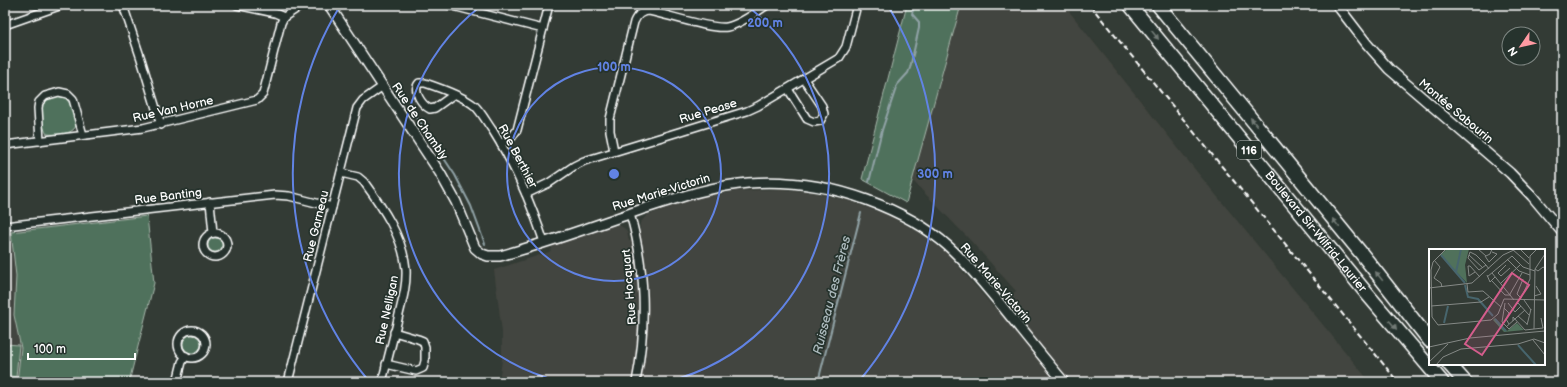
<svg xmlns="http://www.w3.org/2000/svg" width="1567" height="387" font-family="'Balsamiq Sans',sans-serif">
  <rect width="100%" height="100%" fill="#333b35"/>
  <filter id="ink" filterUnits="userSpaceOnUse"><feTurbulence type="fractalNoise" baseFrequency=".025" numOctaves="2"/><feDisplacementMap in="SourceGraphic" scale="8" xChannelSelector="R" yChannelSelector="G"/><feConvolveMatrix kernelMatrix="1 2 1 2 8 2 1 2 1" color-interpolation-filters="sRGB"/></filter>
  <g filter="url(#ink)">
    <!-- built -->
    <g fill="#43453f">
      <path d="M961,5H1064L1197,172L1370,382H499L502,360V332L494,270L549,252L552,249V246L612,226L619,225L624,228L627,231L629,241L640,239V223L647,215L697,198L736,191L782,189L812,192L850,201L885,214L917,231L947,253L994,308L1016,291L970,240L912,180Z"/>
      <path d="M11,232L16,276L14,315L21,348L17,382H5V233Z"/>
    </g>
    <!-- green -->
    <g fill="#50715b" stroke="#a8b8ad">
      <path d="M907,5H961L906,203L862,179Z"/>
      <path d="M60,96C71,98 75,115 76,126C72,135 56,135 47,134C42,129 39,106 45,101C48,98 55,97 60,96Z"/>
      <path d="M147,216L154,283L129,382H17L21,348L14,315L16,276L11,232Z"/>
      <circle cx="215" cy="245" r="7"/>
      <circle cx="192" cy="344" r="9"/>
      <path d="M5,344L19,345L16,377L5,375Z"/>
    </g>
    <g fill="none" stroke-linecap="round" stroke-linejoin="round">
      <!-- stream -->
      <g stroke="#91a3a7" stroke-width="2">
        <path d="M410,107L455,175L471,206L485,244"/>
        <path d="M869,182L882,130L897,85L908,73L910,68L919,28V22L912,14L914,5"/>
        <path d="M818,382L861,213"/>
      </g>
      <defs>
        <g id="minor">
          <path d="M123,5L141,59L161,125"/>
          <path d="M237,5L275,13L284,17L302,5"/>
          <path d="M449,5L543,29"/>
          <path d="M5,25L62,5"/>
          <path d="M788,89L807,119L814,122L820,121L824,114L822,106L804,79"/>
          <path d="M453,95L435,108L430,109C422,105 412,91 419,83H425C440,88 463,96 475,106C482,113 487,123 493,131C515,166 531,203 544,242"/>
          <path d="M40,141L38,108L39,102L45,96L59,92L68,94L73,99L83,135"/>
          <path d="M501,144L512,137L517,130L549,5"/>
          <path d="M5,145L143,128L257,100L263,94L281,23L284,17"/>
          <path d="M614,151L610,131V119L634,22C637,15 641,11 649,11C666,14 712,30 727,27C739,25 757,12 767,5"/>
          <path d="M341,173L358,177L364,182C383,208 403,237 406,269C407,288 401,305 397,323C392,343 387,362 382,382"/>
          <path d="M526,194L549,183L574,166L584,161L747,111L758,106L839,58L846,47L857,5"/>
          <path d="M210,202L213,233"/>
          <path d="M630,214C646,268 647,327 636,382"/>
          <path d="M5,226L275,195L289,196L332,207"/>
          <circle cx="215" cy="245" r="12"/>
          <circle cx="192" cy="344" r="14"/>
          <path d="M386,364L416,371L423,368L425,361V347L423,341L418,339L394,332"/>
          <path d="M177,382L182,362L186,356"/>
          <path d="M288,382L357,108L363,100L383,86"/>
        </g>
        <g id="tertiary">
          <path d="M329,5L440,173L456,202L475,248L482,254L488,256H500C547,243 594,226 640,210C675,199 711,186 748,183C788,180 829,186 867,200C897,211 926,226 949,247C969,265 985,286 1002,306C1022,331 1043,357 1064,382"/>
          <path d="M1337,5L1367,44L1389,69L1510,173L1532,196L1562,232"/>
        </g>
        <g id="motorway">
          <path id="s1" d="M1130,5L1368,295L1442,382"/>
          <path d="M1158,5L1361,253L1430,341"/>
          <path d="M1449,364L1465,382"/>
        </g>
      </defs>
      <!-- minor casing -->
      <use href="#minor" stroke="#fff" stroke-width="10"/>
      <!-- tertiary casing -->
      <use href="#tertiary" stroke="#fff" stroke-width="12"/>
      <!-- motorway casing -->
      <use href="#motorway" stroke="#fff" stroke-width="16"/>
      <!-- minor -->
      <use href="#minor" stroke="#26332d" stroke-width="7"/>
      <!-- tertiary -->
      <use href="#tertiary" stroke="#26332d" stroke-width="9"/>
      <!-- motorway -->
      <use href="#motorway" stroke="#26332d" stroke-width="13"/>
      <!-- rail -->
      <path stroke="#fff" stroke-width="2" stroke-dasharray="6 3" stroke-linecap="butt" d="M1090,5L1398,382"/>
    </g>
    <!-- one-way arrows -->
    <defs><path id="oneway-solid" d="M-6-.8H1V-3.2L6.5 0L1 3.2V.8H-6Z"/></defs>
    <g fill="#727a76">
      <use href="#oneway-solid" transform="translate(1155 35) rotate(51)"/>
      <use href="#oneway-solid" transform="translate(1254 122) rotate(-129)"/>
      <use href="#oneway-solid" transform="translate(1336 223) rotate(-129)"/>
      <use href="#oneway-solid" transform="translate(1379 276) rotate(-129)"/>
      <use href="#oneway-solid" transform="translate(1393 325) rotate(50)"/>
    </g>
  </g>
  <!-- distance rings -->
  <g fill="none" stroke="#6183e4" stroke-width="2">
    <circle cx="614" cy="174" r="107"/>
    <path d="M562 382A214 214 0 0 1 482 5M746 5A214 214 0 0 1 666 382"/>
    <path d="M368 380A321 321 0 0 1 340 6M888 6A321 321 0 0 1 860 380"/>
  </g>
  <g text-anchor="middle" stroke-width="3.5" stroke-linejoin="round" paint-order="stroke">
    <!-- shield labels -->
    <rect fill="#26332d" stroke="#bec2c0" stroke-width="1" x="1237" y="141" width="24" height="18" rx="3"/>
    <g font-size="11" font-weight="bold" fill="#fff">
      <text x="1249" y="154">116</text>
    </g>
    <!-- street labels -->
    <g font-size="12" fill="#fff" stroke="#26332d">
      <text transform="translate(173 109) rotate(-13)" y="4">Rue Van Horne</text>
      <text transform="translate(708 111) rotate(-17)" y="4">Rue Pease</text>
      <text transform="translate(1456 111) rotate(40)" y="4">Montée Sabourin</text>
      <text transform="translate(420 121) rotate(56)" y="4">Rue de Chambly</text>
      <text transform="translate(518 156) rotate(62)" y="4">Rue Berthier</text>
      <text transform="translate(661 192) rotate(-17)" y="4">Rue Marie-Victorin</text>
      <text transform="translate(168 196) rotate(-7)" y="4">Rue Banting</text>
      <text transform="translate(316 226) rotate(-76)" y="4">Rue Garneau</text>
      <text dy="4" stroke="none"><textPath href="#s1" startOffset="293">Boulevard Sir-Wilfrid-Laurier</textPath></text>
      <text transform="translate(996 283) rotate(49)" y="4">Rue Marie-Victorin</text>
      <text transform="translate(629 287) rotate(-95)" y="4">Rue Hocquart</text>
      <text transform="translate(387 310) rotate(-78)" y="4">Rue Nelligan</text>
    </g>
    <!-- water labels -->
    <g font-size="13" font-style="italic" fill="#acbabd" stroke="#26332d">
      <text transform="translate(831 295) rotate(-76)" y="5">Ruisseau des Frères</text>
    </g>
  </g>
  <!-- overview -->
  <g transform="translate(1429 249)">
    <rect width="116" height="116" fill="#333b35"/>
    <path d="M18,0H40L36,16L38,34L11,6ZM66,69L78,82L88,74L95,81L75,83L64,71Z" fill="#50715b"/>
    <path fill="none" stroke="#47656d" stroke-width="2" d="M12,6L36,34M27,23L32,0M36,36L39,48L49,50L64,67M66,70L77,82M15,74L19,57M89,96L107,116"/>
    <path fill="none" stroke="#858986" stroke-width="1" d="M49,0L57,7L61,5L63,0M83,0L100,15M91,0L100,9M40,6L54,19M56,7L60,13L68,5L63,3M83,7L94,18L106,22M78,10L90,22L101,26M5,11L11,18L5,29L12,34L13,38M57,16L50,21L39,9L41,3L47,6L57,16L60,20M77,16L69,24L72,27L81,19M106,20L109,22L114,18L116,19M2,21L3,68L9,76L62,71L69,65L75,50L116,51M2,21L4,13L17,0M46,23L40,27L39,17H41L50,27L51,28M63,24L85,51M58,26L61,33L66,28M58,28L83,7M63,32L76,46H82M72,34L91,16M38,35L39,43L54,42L72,58M116,35V59M0,39L43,34L74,6L87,0M81,45L93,24M105,47L112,45L107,37M91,48L88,45L94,30M91,51L101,30V7L108,0M95,51L102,61M76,54L73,73L80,80L88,73M79,54L86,63L92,57M2,57L52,53L60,48M75,59L80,64L77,70L80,75M83,60L89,54L100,66M89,67L98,75M84,72V68L96,81L114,79L112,69M98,76L102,60M77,78L96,61M105,80L106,20L116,5M104,91L116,106M0,98L41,89L116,82M0,113L19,95M7,116L14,108L32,100L89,95L105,90L116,94"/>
    <path fill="#d45d8c" fill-opacity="0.15" stroke="#d45d8c" stroke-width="2" d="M83,24L100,36L53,106L36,95Z"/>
    <rect width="116" height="116" fill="none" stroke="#fff" stroke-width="2"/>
  </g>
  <circle cx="614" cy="174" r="6" fill="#6183e4" stroke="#26332d" stroke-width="2"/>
  <g font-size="12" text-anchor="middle" font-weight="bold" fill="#6183e4" stroke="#26332d" stroke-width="3.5" stroke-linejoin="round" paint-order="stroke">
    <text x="765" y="27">200 m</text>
    <text x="614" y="71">100 m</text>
    <text x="935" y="178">300 m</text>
  </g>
  <!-- margin -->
  <rect width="1567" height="387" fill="none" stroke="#26332d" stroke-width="20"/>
  <rect x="10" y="10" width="1547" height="367" fill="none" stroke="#fff" stroke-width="1.5" filter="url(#ink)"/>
  <!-- north arrow -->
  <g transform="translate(1521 46) rotate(236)"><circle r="19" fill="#26332d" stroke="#7d8581"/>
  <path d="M0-3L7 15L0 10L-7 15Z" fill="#ff9aa2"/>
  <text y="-6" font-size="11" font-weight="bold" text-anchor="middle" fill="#ffffff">N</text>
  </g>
  <!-- scale -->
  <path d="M28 353v6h107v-6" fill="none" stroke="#ffffff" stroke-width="2"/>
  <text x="34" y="353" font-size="12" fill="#ffffff" stroke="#26332d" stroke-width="3" paint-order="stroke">100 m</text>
</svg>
